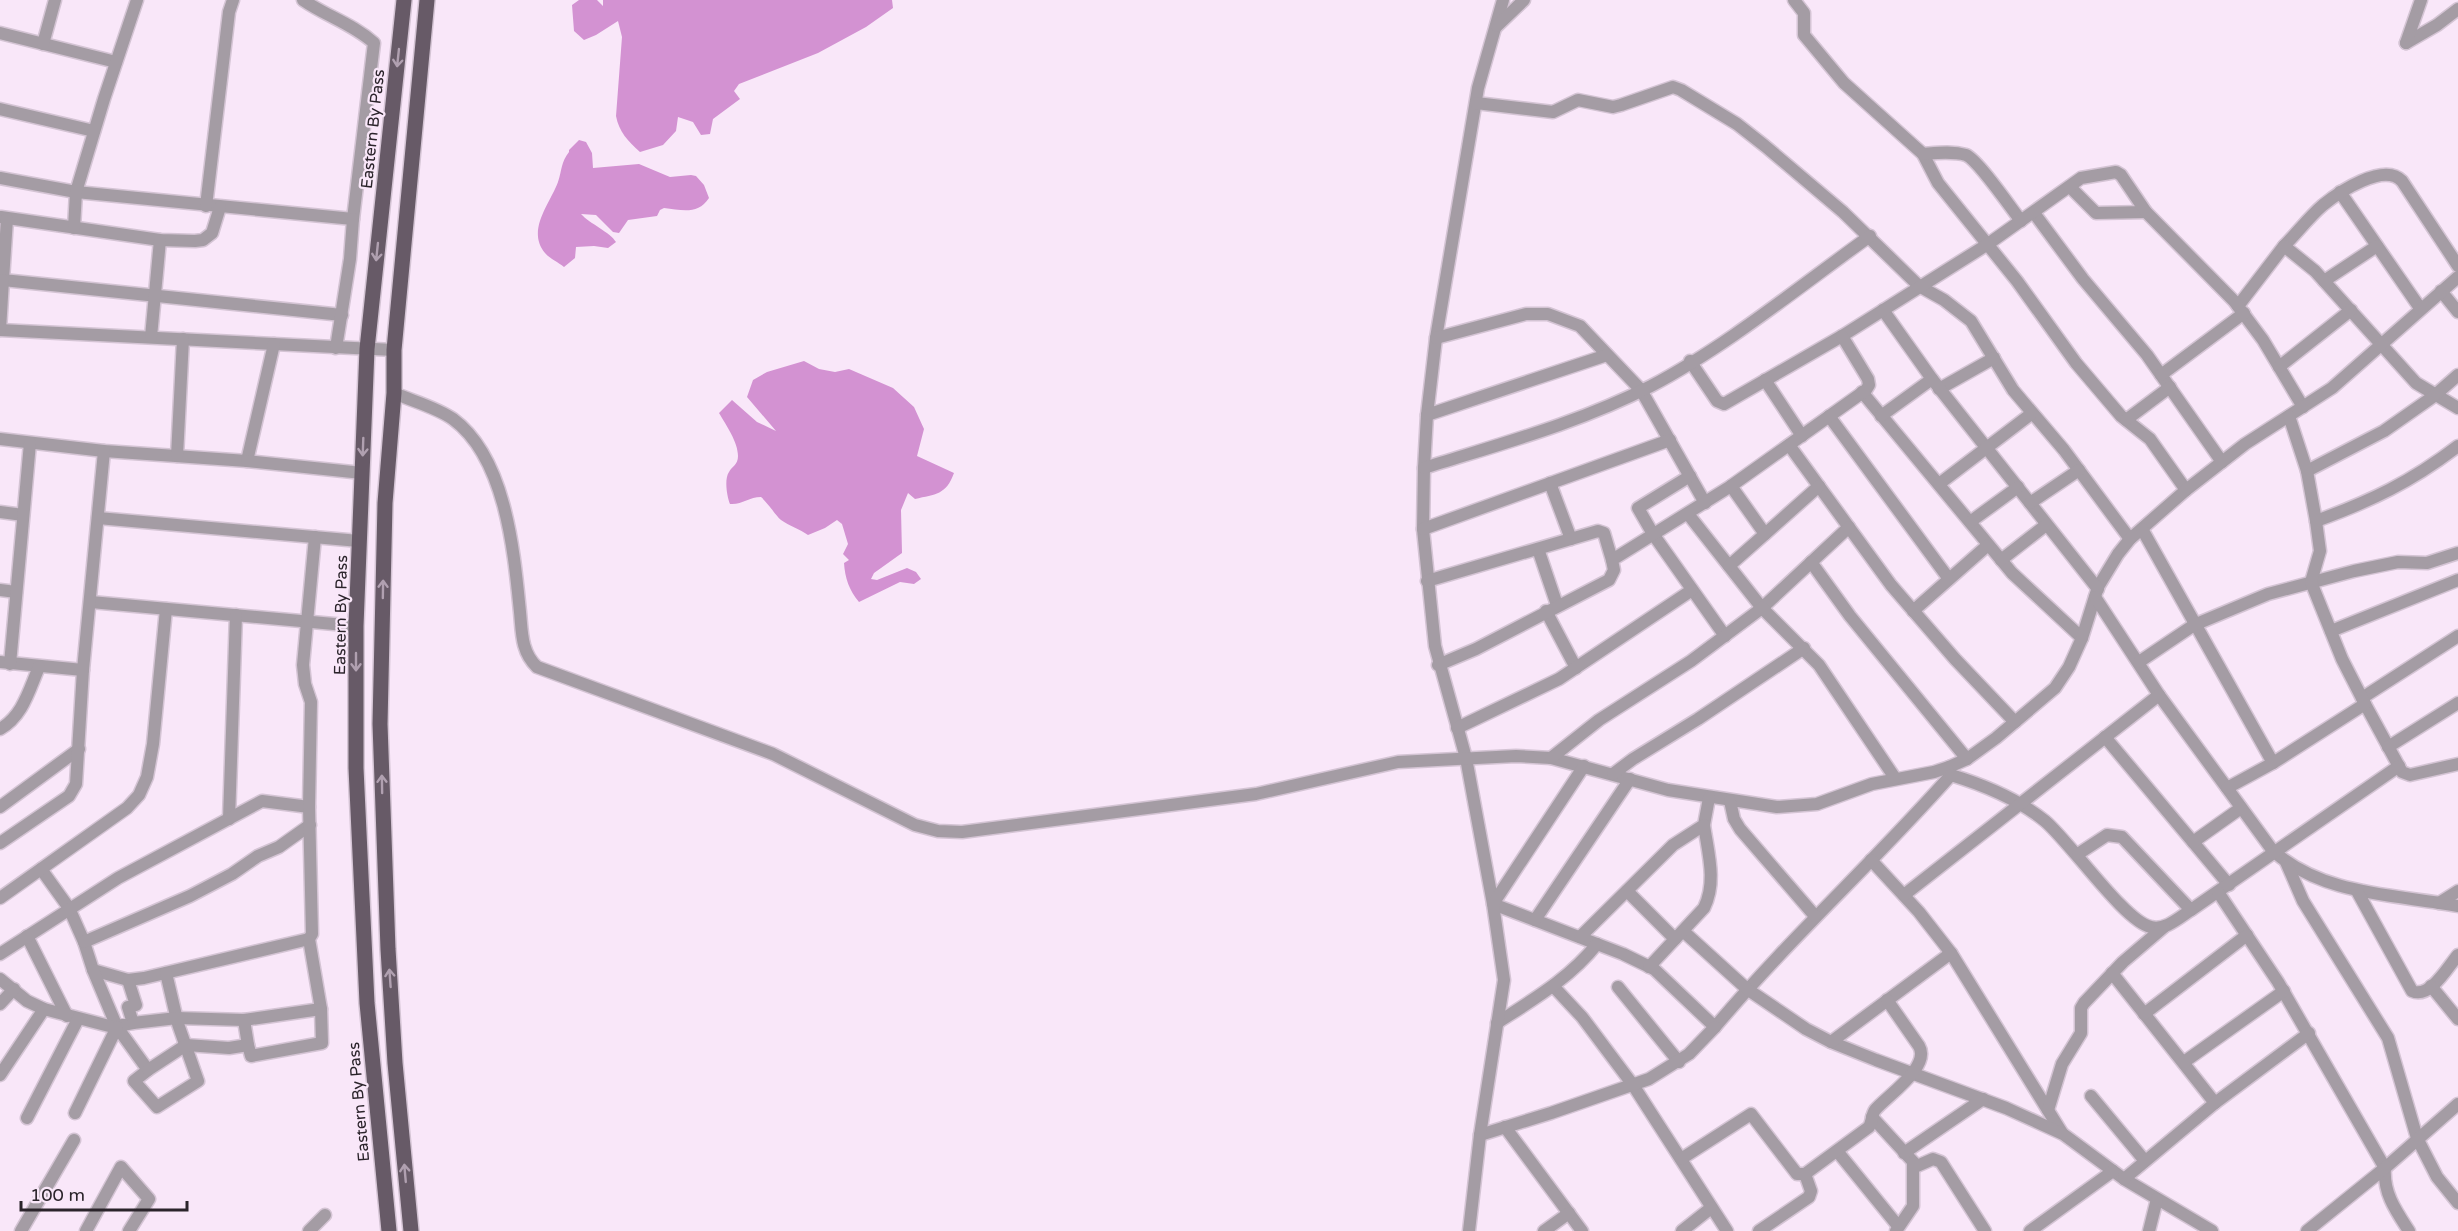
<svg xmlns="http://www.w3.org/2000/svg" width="2458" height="1231" font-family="'Varela Round',sans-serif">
  <rect width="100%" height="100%" fill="#f9e7f9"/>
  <!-- water -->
  <g fill="#d392d2">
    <path d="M579,0H597L603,6V0H892L893,8L866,27L818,53L739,84L734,91L740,99L713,119L710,134L701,135L693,122L678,117L676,131L663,145L640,152C628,141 619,132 616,116L622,37L618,21L596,35L584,40L574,31L572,5Z"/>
    <path d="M579,140L586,142L592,153L593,168L639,164L670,177L691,175L696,176L704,185L709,198C698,215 682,210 664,208L660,210L657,216L628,220L619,233L613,232L596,215L581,214C590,224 610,232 616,242L608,248L594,246L576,247L575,258L564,267C558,262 549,258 545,253C526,230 550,204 558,182C562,170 561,162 569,152V150Z"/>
    <path d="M804,361L819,369L835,372L849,369L893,388L914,407L924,429L917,456L954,473C946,495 936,494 915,499L908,493L901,510L902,553L874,573L871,579L877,580L907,568L916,572L921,579L914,584L900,582L859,602C849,590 845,578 844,563L849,560L843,554L848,544L842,524L837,520L825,528L808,535C800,529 789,526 781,520C776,516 768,503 761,497C749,497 742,505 730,504C727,497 724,479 729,472C732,466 738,465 738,456C738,442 726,425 719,413L732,400L757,422L776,431L747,397L753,380L767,372Z"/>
  </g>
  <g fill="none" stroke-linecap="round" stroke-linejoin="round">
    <defs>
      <g id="minor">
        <path d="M1503,0L1478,88L1436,338L1427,415L1424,468L1423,529L1435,646L1466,758L1493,904L1623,954L1654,969L1715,1027C1789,939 1875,861 1951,775L1949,767"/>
        <path d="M1794,0L1804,13V35L1844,83L1923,154L1938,183L2017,281L2076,363L2121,416L2150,439L2186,490"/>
        <path d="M1497,26L1524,0"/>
        <path d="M0,33L116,62"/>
        <path d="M2406,43L2437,25L2458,9"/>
        <path d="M2406,43L2421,0"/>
        <path d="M43,44L55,0"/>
        <path d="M1476,103L1553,112L1578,100L1613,107L1621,105L1673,87L1681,90L1737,124L1765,146L1843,212L1919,286L1944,300L1971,321L2013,390L2064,450L2130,539"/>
        <path d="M0,109L94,131"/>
        <path d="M1923,154C1937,153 1952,151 1966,155C1978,160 2011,208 2021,221"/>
        <path d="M0,178L76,192L353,219L374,43C353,24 326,16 303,0"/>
        <path d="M2070,187L2096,213L2146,212"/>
        <path d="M2340,192L2420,308"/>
        <path d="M206,206L229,12L233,0"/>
        <path d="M2034,213L2083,279L2147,355L2222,462"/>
        <path d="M1,217L160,240L195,241L203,240L212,233L220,207"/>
        <path d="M7,219L3,280L342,315"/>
        <path d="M74,228L76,192L104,99L137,0"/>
        <path d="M2284,246C2297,233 2309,217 2323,205C2339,192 2384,162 2402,181L2458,266"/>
        <path d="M2324,281L2377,246"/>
        <path d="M2441,291L2458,312"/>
        <path d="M2238,306L2284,246L2315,271L2416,383L2458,408"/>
        <path d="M1883,310L1932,379"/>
        <path d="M0,330L394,350"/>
        <path d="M0,330L3,280"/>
        <path d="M151,337L160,240"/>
        <path d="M1436,338L1526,314H1548L1580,326L1641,390L1705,503"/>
        <path d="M336,348L350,259L353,219"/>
        <path d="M1690,361L1717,401L1724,404L1842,336L1988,244L2081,178L2116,172L2121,175L2146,212L2234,301L2263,340L2303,407"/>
        <path d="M2279,367L2351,310"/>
        <path d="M2161,375L2244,313"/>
        <path d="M1765,380L1802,436"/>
        <path d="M1939,389L1994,358"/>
        <path d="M1862,392L2012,573L2082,638"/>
        <path d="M394,393C412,401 436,407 453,419C506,458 514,552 520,612C522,632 521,652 537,667L773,754L915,825L938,831L962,832L1256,794L1398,762L1516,756L1551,758L1668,790L1777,807L1817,804L1872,784L1934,772L1949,767L1967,759L1996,738L2055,688L2069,667L2082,638L2098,587L2118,554L2130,539L2186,490L2245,444L2332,388L2458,277"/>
        <path d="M1427,415L1607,355"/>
        <path d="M1829,416L1949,579"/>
        <path d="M1881,416L1932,379L2098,589"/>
        <path d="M2126,420L2170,387"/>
        <path d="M0,439L104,451L247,461L274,344"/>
        <path d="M1789,445L1891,585L1955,659L2015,722"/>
        <path d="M177,456L183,339"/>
        <path d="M247,461L362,473"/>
        <path d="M1424,468C1500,444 1579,423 1651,386C1727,346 1800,286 1870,236"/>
        <path d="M2307,471L2384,431L2434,396L2458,375"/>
        <path d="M1690,476L1638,508L1653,534L1725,636"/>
        <path d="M1550,483L1571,539"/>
        <path d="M1939,484L2031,414"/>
        <path d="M1731,486L1765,534"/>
        <path d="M2030,503L2079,470"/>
        <path d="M0,512L23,515"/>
        <path d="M1688,514L1762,608L1849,527"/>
        <path d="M98,518L359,541"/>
        <path d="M2316,521C2371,501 2411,482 2458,446"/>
        <path d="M1970,522L2018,487"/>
        <path d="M1423,529L1670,440"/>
        <path d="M2142,529L2273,763"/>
        <path d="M1538,549L1557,605"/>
        <path d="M2001,560L2046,525"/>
        <path d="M1811,562L1850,616L1967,759"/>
        <path d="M1729,566L1819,486"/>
        <path d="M1427,581L1598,531L1604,533L1612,560"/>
        <path d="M0,590L16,592"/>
        <path d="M2095,597L2159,695L2273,851C2325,896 2394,894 2458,906"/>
        <path d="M91,602L356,626"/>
        <path d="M1546,611L1576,668"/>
        <path d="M1913,611L1988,545"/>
        <path d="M2331,631L2458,580"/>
        <path d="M0,662L83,670"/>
        <path d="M2139,662L2194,625L2268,594L2354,571L2398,562L2427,563L2458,553"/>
        <path d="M10,664L30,443"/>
        <path d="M1438,665L1476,649L1609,580L1614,570L1612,560L1731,486L1866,390L1869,385L1868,379L1842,336"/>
        <path d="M2362,698L2458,636"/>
        <path d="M2365,704L2402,772L2410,775L2458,764"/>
        <path d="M1457,728L1559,679L1692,590"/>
        <path d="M0,729C23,716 29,690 39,667"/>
        <path d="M2105,737L2229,885"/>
        <path d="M2388,747L2458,703"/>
        <path d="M1551,758L1599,720L1691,661L1762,608L1819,665L1895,778"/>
        <path d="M1613,774L1633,759L1698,719L1804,648"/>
        <path d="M1951,775C1984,785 2018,799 2045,821C2071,843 2125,922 2151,927C2165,931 2180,917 2191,910L2399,766"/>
        <path d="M2227,788L2273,763L2365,704L2342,659L2311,582L2320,551L2316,521L2307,471L2289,416"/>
        <path d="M1730,801L1734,819L1740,829L1815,916"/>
        <path d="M0,807L79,749"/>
        <path d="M229,819L236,615"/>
        <path d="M2193,842L2241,808"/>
        <path d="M0,843L69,796L76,784L83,670L104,451"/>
        <path d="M2078,854L2107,835L2122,837L2191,910"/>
        <path d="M1871,860L1919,912L1951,953L2062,1133"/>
        <path d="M2286,862L2303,901L2388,1038L2417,1138L2437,1177L2458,1203"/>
        <path d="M41,869L69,908L84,942L93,970L128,980L144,978L309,939"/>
        <path d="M1627,891L1675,939"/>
        <path d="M2357,891L2412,991C2430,999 2447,968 2458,955"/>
        <path d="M2218,892L2278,982L2385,1168C2383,1193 2396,1211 2409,1231"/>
        <path d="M1904,895L2159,695"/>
        <path d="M0,898L127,808L139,795L147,777L153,744L166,609"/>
        <path d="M2439,903L2458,891"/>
        <path d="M1535,920L1630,779"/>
        <path d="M1683,931L1747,989L1806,1029L1831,1042L1876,1060L2006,1108L2063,1134L2124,1179L2212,1231"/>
        <path d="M27,936L67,1016"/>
        <path d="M1580,937L1673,845L1704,825L1709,798"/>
        <path d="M84,942L190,896L232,874L258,856L279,847L310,825"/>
        <path d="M0,954L118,878L262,801L309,807"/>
        <path d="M1649,967L1704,908C1717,882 1708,853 1704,825"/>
        <path d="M93,970L117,1027L148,1070L134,1081L157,1107L198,1081L178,1024L166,973"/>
        <path d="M2112,973L2215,1103"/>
        <path d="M0,979L27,1001L44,1009L113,1027L133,1023L128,1007L136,1005L128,980"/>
        <path d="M2431,986L2458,1019"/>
        <path d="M1554,987L1582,1017L1633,1085L1727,1231"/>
        <path d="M1618,987L1679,1062"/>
        <path d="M0,1004L14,989"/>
        <path d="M2144,1014L2247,935"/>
        <path d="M133,1023L177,1018L244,1020L321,1009L309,939L312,934L309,807L311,702L305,684L303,665L315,537"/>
        <path d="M1497,1023C1534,999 1570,978 1597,944"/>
        <path d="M1831,1042L1951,953"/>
        <path d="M248,1045L251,1056L322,1043L321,1009"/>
        <path d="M2184,1062L2284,991"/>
        <path d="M148,1070L186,1045L229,1048L248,1045L244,1020"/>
        <path d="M0,1075L44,1009"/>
        <path d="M2091,1096L2145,1161"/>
        <path d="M2048,1110L2062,1064L2081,1033V1008L2084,1003L2123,962L2164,927"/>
        <path d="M75,1113L117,1027"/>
        <path d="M1872,1117L1917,1166L1933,1159L1941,1162L1985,1231"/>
        <path d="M27,1118L78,1019"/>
        <path d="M1505,1127L1582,1231"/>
        <path d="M1480,1135L1551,1113L1649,1079L1689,1054L1715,1027"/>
        <path d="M1837,1151L1898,1226"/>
        <path d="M1904,1153L1983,1099"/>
        <path d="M1681,1159L1751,1114L1797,1174H1805L1869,1127C1872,1122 1872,1114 1875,1110C1888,1095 1931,1067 1919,1046L1887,1000"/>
        <path d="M2124,1179L2215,1103L2309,1033"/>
        <path d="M21,1231L74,1140"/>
        <path d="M86,1231L121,1167L149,1199L129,1231"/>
        <path d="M309,1231L325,1215"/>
        <path d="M1469,1231L1480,1135L1504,980L1493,904L1584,766"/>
        <path d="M1544,1231L1569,1213"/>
        <path d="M1682,1231L1711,1208"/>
        <path d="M1759,1231L1809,1197L1811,1191L1805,1174"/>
        <path d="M1896,1231L1913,1206V1162"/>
        <path d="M2030,1231L2113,1171"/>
        <path d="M2149,1231L2157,1199"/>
        <path d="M2307,1231L2385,1168L2458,1104"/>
      </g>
      <g id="major">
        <path d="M389,1231L367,1003L356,768V626L367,349L404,0"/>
        <path d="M411,1231L395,1063L388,949L380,724L385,503L394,393V350L427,0"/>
      </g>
    </defs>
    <!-- minor casing -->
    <use href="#minor" stroke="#d4c4d4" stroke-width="15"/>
    <!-- major casing -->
    <use href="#major" stroke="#d4c4d4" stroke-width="18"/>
    <!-- minor -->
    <use href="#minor" stroke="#a49ca4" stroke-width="12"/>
    <!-- major -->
    <use href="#major" stroke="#675a67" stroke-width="15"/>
  </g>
  <!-- one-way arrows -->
  <defs><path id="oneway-shaft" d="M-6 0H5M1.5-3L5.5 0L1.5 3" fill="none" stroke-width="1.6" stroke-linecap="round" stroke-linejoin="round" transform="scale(1.5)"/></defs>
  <g stroke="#b0a0b0">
    <use href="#oneway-shaft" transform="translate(398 58) rotate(96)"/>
    <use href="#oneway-shaft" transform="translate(377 252) rotate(96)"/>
    <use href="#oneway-shaft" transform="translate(363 447) rotate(92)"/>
    <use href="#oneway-shaft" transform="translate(383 589) rotate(-89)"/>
    <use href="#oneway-shaft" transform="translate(356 662) rotate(90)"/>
    <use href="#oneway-shaft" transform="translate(382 784) rotate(-91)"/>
    <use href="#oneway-shaft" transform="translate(390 978) rotate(-94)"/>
    <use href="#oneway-shaft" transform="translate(405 1173) rotate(-95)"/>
  </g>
  <g text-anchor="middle" stroke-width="4.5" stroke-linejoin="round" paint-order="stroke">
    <!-- street labels -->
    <g font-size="16" fill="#2b242b" stroke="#f9e7f9">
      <text transform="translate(372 129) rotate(-84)" y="6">Eastern By Pass</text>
      <text transform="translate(340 615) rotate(-89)" y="6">Eastern By Pass</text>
      <text transform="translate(358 1102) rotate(-95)" y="6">Eastern By Pass</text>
    </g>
  </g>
  <!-- scale -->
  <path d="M21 1201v9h166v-9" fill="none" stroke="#2b242b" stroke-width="3"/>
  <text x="30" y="1201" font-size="18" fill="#2b242b" stroke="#f9e7f9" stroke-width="4.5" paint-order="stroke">100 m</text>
</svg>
